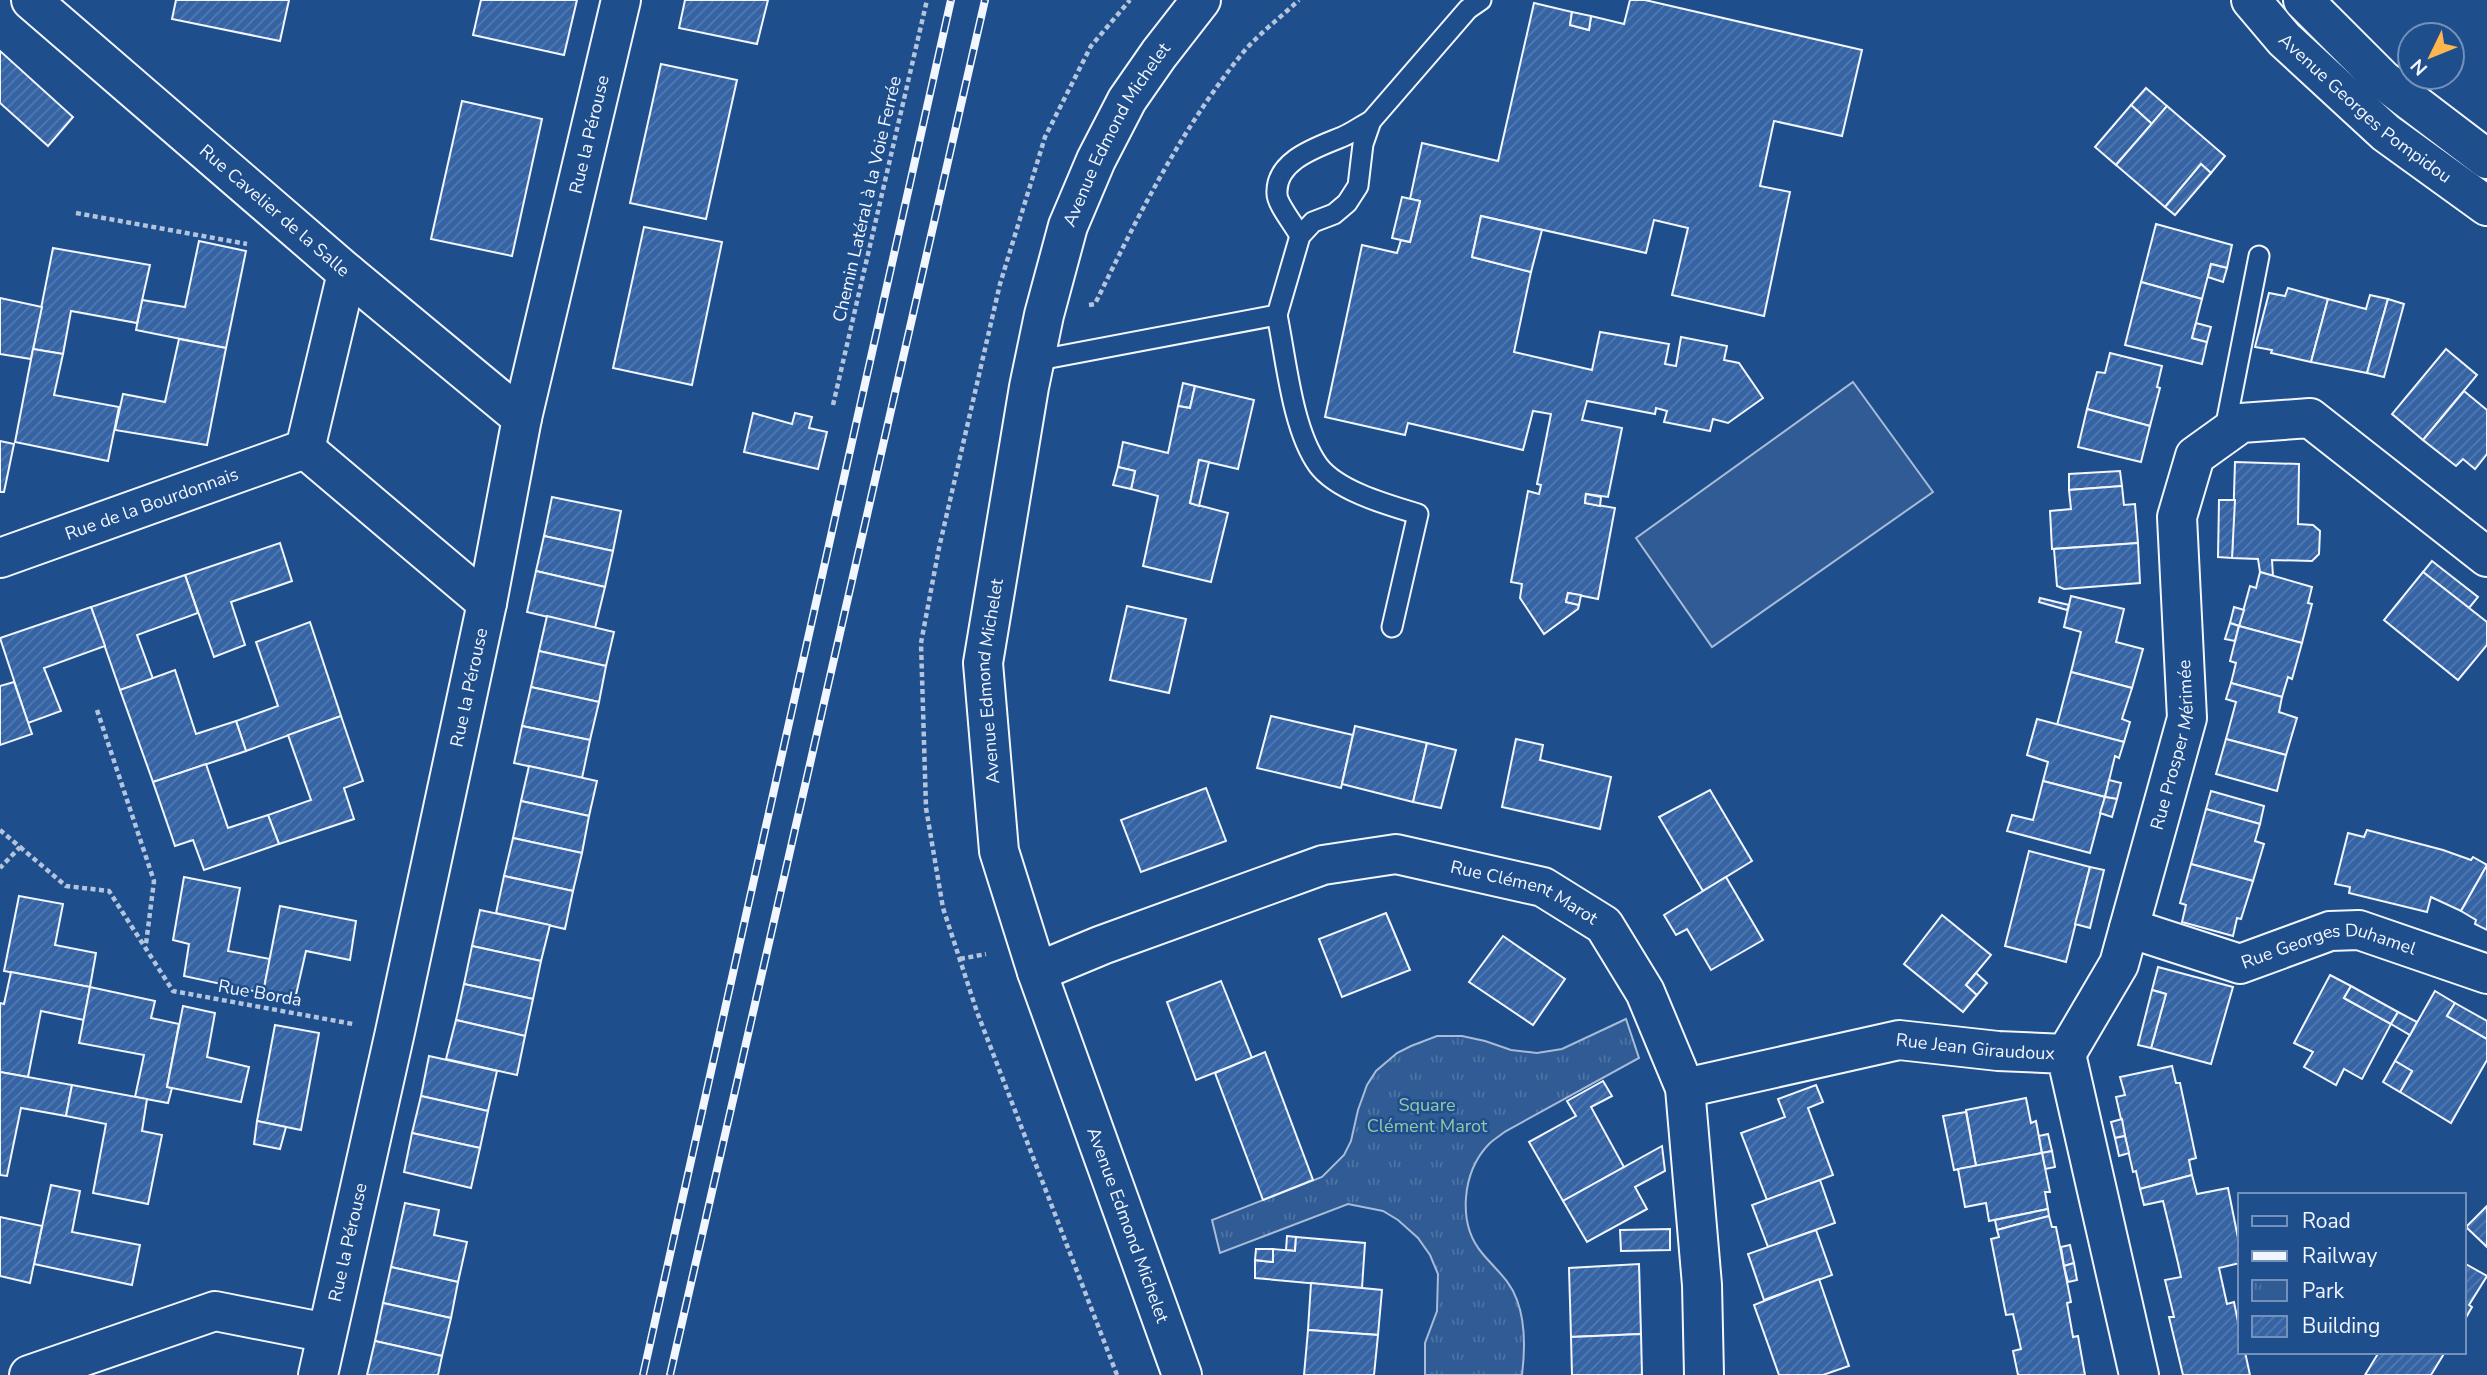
<svg xmlns="http://www.w3.org/2000/svg" width="2487" height="1375" font-family="'Nunito Sans',sans-serif">
  <defs>
    <pattern id="park-tufts" width="24" height="20" patternUnits="userSpaceOnUse" patternTransform="scale(1.75)"><rect width="24" height="20" fill="#305b95"/><path d="M3 7l-1-3M5 7V3M7 7l1-3M15 17l-1-3M17 17v-4M19 17l1-3" fill="none" stroke="#4e73a5"/></pattern>
    <pattern id="building-hatch" width="6" height="6" patternUnits="userSpaceOnUse" patternTransform="scale(1.75)"><rect width="6" height="6" fill="#3563a3"/><path d="M-1 1l2-2M0 6l6-6M5 7l2-2" fill="none" stroke="#537ab1"/></pattern>
  </defs>
  <rect width="100%" height="100%" fill="#1f4e8c"/>
  <!-- grass -->
  <path fill="#305b95" stroke="#a8bbd7" stroke-width="2" d="M1853,382L1933,492L1712,647L1636,538Z"/>
  <!-- park -->
  <path fill="url(#park-tufts)" stroke="#a8bbd7" stroke-width="2" d="M1626,1019L1639,1058L1506,1131C1501,1135 1494,1139 1489,1144C1462,1172 1457,1223 1482,1253C1495,1269 1510,1280 1517,1300C1526,1324 1525,1351 1522,1375H1425V1343L1437,1311L1438,1274L1430,1255L1418,1238L1398,1220L1383,1211L1348,1204L1220,1253L1212,1220L1322,1177L1344,1155L1351,1141L1358,1110L1367,1085L1376,1071L1397,1053L1411,1046L1437,1036H1462L1485,1041L1511,1050L1537,1053L1562,1049Z"/>
  <!-- building -->
  <g fill="url(#building-hatch)" stroke="#f2f6ff" stroke-width="2">
    <path d="M176,0H289L280,41L172,19Z"/>
    <path d="M481,0H577L564,55L473,35Z"/>
    <path d="M685,0H768L757,44L679,28Z"/>
    <path d="M1630,0H1645L1862,50L1842,136L1774,121L1760,186L1790,192L1764,316L1672,295L1688,228L1654,220L1646,253L1481,216L1472,257L1531,272L1514,352L1592,370L1600,332L1669,344L1665,364L1676,366L1681,337L1727,346L1724,360L1739,363L1763,398L1728,423L1713,419L1710,431L1664,422L1667,411L1656,408L1655,414L1587,401L1582,420L1622,428L1608,497L1586,494L1585,503L1615,508L1598,599L1568,593L1566,602L1579,605L1578,609L1544,634L1520,598L1522,584L1511,582L1528,491L1539,494L1541,485L1537,484L1551,414L1533,411L1523,450L1408,423L1405,435L1325,417L1362,245L1397,253L1401,240L1410,242L1420,201L1410,199L1422,143L1498,161L1534,3L1572,12L1570,25L1589,30L1591,16L1624,24Z"/>
    <path d="M1572,12L1591,16L1589,30L1570,25Z"/>
    <path d="M0,51L73,117L48,146L0,103Z"/>
    <path d="M661,64L737,80L706,219L630,203Z"/>
    <path d="M2146,88L2167,106L2152,124L2131,105Z"/>
    <path d="M462,101L542,119L512,256L431,239Z"/>
    <path d="M2131,105L2152,124L2116,165L2095,147Z"/>
    <path d="M2167,106L2225,156L2211,173L2201,164L2165,207L2116,165Z"/>
    <path d="M2201,164L2211,173L2175,215L2165,207Z"/>
    <path d="M1402,197L1420,201L1410,242L1392,238Z"/>
    <path d="M1481,216L1542,230L1531,272L1472,257Z"/>
    <path d="M2156,224L2232,245L2227,268L2211,264L2202,299L2141,282Z"/>
    <path d="M644,227L722,242L692,385L613,368Z"/>
    <path d="M199,241L246,251L226,348L136,330L142,300L185,307Z"/>
    <path d="M53,248L150,265L137,323L71,311L63,354L33,349Z"/>
    <path d="M2211,264L2227,268L2223,282L2208,277Z"/>
    <path d="M2141,282L2202,299L2192,338L2207,342L2202,364L2125,345Z"/>
    <path d="M2288,288L2328,299L2311,362L2271,353L2272,350L2255,347L2269,293L2285,296Z"/>
    <path d="M2370,295L2388,299L2367,373L2311,362L2328,299L2366,309Z"/>
    <path d="M0,298L42,307L31,359L0,354Z"/>
    <path d="M2388,299L2404,304L2384,377L2367,373Z"/>
    <path d="M2196,323L2211,327L2207,342L2192,338Z"/>
    <path d="M179,339L226,348L207,445L115,430L123,394L165,402Z"/>
    <path d="M33,349L63,354L54,395L119,407L108,461L15,442Z"/>
    <path d="M2446,349L2477,375L2423,440L2392,414Z"/>
    <path d="M2110,353L2162,366L2157,387L2160,388L2150,426L2087,409L2097,372L2105,373Z"/>
    <path d="M1183,383L1195,386L1190,408L1178,406Z"/>
    <path d="M1195,386L1254,400L1238,469L1199,460L1190,503L1228,513L1211,582L1143,566L1158,496L1131,489L1135,471L1118,467L1123,442L1168,453L1178,406L1190,408Z"/>
    <path d="M2464,391L2487,410V454L2475,469L2463,459L2456,466L2423,440Z"/>
    <path d="M2087,409L2150,426L2141,462L2078,447Z"/>
    <path d="M753,413L792,424L795,413L812,417L809,428L827,432L818,469L744,452Z"/>
    <path d="M0,441L14,444L4,492H0Z"/>
    <path d="M1199,460L1209,462L1199,506L1190,503Z"/>
    <path d="M2235,462L2299,464L2298,524L2313,525L2320,531L2319,554L2312,561L2272,560L2273,576L2260,572L2258,559L2232,558Z"/>
    <path d="M1118,467L1135,471L1131,489L1113,485Z"/>
    <path d="M2120,471L2122,486L2069,490V474Z"/>
    <path d="M2122,486L2124,505L2135,504L2138,543L2052,549L2050,511L2071,509L2069,490Z"/>
    <path d="M1586,494L1601,497L1600,506L1585,503Z"/>
    <path d="M552,497L621,511L613,551L544,536Z"/>
    <path d="M2219,500H2235L2232,558L2218,557Z"/>
    <path d="M544,536L613,551L605,587L536,571Z"/>
    <path d="M280,543L292,581L231,602L245,645L214,657L185,575Z"/>
    <path d="M2138,543L2140,583L2064,589L2057,586L2054,549Z"/>
    <path d="M2432,561L2478,597L2469,608L2423,572Z"/>
    <path d="M536,571L605,587L595,628L527,612Z"/>
    <path d="M2260,572L2312,587L2308,603L2312,604L2302,643L2239,626L2250,586L2256,588Z"/>
    <path d="M2423,572L2487,622V645L2458,680L2384,620Z"/>
    <path d="M185,575L198,613L137,635L153,679L120,690L91,607Z"/>
    <path d="M1568,593L1581,595L1579,605L1566,602Z"/>
    <path d="M2071,596L2124,609L2116,642L2143,649L2132,688L2071,672L2081,632L2064,627Z"/>
    <path d="M2040,598L2069,605L2067,610L2039,602Z"/>
    <path d="M1127,606L1186,619L1169,693L1110,680Z"/>
    <path d="M91,607L105,646L44,668L61,711L28,723L0,638Z"/>
    <path d="M2234,607L2244,610L2239,626L2230,623Z"/>
    <path d="M547,616L614,632L606,666L539,651Z"/>
    <path d="M310,622L341,716L246,751L236,721L278,706L256,642Z"/>
    <path d="M2230,623L2239,626L2235,641L2225,639Z"/>
    <path d="M2239,626L2302,643L2292,679L2288,677L2282,697L2231,683L2236,663L2230,661Z"/>
    <path d="M539,651L606,666L599,702L531,687Z"/>
    <path d="M175,670L196,734L236,721L246,751L153,782L120,690Z"/>
    <path d="M2071,672L2132,688L2122,719L2130,722L2124,742L2057,725Z"/>
    <path d="M14,682L32,734L0,745V686Z"/>
    <path d="M2231,683L2282,697L2279,712L2297,718L2286,755L2226,739L2236,702L2226,699Z"/>
    <path d="M531,687L599,702L590,740L522,726Z"/>
    <path d="M341,716L363,781L344,788L354,819L279,844L268,815L311,800L288,735Z"/>
    <path d="M1271,716L1353,735L1341,788L1257,768Z"/>
    <path d="M2037,719L2124,742L2119,758L2115,756L2105,797L2043,781L2048,762L2027,755Z"/>
    <path d="M522,726L590,740L582,778L514,763Z"/>
    <path d="M1355,726L1427,743L1413,802L1342,784Z"/>
    <path d="M1516,739L1543,745L1540,760L1611,777L1600,829L1502,807Z"/>
    <path d="M2226,739L2286,755L2277,791L2216,774Z"/>
    <path d="M1427,743L1456,750L1441,808L1413,802Z"/>
    <path d="M206,764L228,828L268,815L279,844L204,870L193,840L175,846L153,782Z"/>
    <path d="M529,766L597,781L589,816L521,801Z"/>
    <path d="M2109,780L2121,783L2117,799L2105,797Z"/>
    <path d="M2043,781L2105,797L2090,853L2007,831L2012,815L2033,820Z"/>
    <path d="M1206,788L1226,841L1141,872L1121,820Z"/>
    <path d="M1710,790L1752,861L1703,891L1659,817Z"/>
    <path d="M2211,791L2264,806L2260,824L2206,809Z"/>
    <path d="M2105,797L2117,799L2112,817L2100,813Z"/>
    <path d="M521,801L589,816L582,853L513,838Z"/>
    <path d="M2206,809L2260,824L2255,841L2264,844L2253,881L2191,864Z"/>
    <path d="M2367,830L2443,850L2471,860L2473,857L2487,865L2461,911L2431,897L2427,912L2349,893L2350,887L2335,884L2348,833L2364,837Z"/>
    <path d="M513,838L582,853L573,891L504,876Z"/>
    <path d="M2029,851L2090,867L2066,962L2005,946Z"/>
    <path d="M2191,864L2253,881L2241,919L2237,918L2233,936L2182,922L2186,905L2180,903Z"/>
    <path d="M2487,865V930L2475,924L2476,920L2461,911Z"/>
    <path d="M2090,867L2104,870L2090,928L2075,924Z"/>
    <path d="M504,876L573,891L565,929L496,913Z"/>
    <path d="M184,877L240,888L228,951L270,959L263,993L184,976L189,944L173,940Z"/>
    <path d="M1726,877L1763,940L1711,970L1687,929L1676,935L1664,915Z"/>
    <path d="M19,896L63,904L55,945L96,953L90,987L4,971Z"/>
    <path d="M280,906L356,921L350,960L306,951L295,999L263,993Z"/>
    <path d="M480,910L550,925L541,961L472,946Z"/>
    <path d="M1386,913L1410,970L1342,997L1319,939Z"/>
    <path d="M1942,915L1991,955L1966,985L1977,995L1963,1012L1904,964Z"/>
    <path d="M1503,936L1565,979L1533,1025L1469,982Z"/>
    <path d="M472,946L541,961L533,999L464,984Z"/>
    <path d="M2158,967L2233,987L2211,1064L2151,1048L2166,994L2152,990Z"/>
    <path d="M11,972L90,987L84,1020L41,1011L28,1077L0,1072V1003L4,1004Z"/>
    <path d="M1976,973L1987,983L1977,995L1966,985Z"/>
    <path d="M2330,975L2351,986L2344,998L2391,1024L2362,1079L2344,1069L2336,1085L2304,1067L2313,1052L2294,1043Z"/>
    <path d="M1221,981L1252,1058L1196,1080L1167,1002Z"/>
    <path d="M464,984L533,999L525,1036L456,1020Z"/>
    <path d="M2351,986L2398,1012L2391,1024L2344,998Z"/>
    <path d="M90,987L155,1001L151,1018L179,1024L167,1087L172,1088L168,1103L135,1097L144,1055L79,1043Z"/>
    <path d="M2152,990L2166,994L2151,1048L2138,1045Z"/>
    <path d="M2435,991L2455,1003L2447,1016L2487,1039V1060L2451,1123L2400,1092L2412,1071L2395,1061Z"/>
    <path d="M2455,1003L2487,1021V1039L2447,1016Z"/>
    <path d="M183,1006L215,1013L207,1057L249,1067L241,1102L167,1087Z"/>
    <path d="M2398,1012L2417,1022L2410,1035L2391,1024Z"/>
    <path d="M456,1020L525,1036L517,1075L446,1059Z"/>
    <path d="M275,1025L319,1033L301,1130L257,1121Z"/>
    <path d="M1265,1052L1313,1180L1263,1200L1215,1073Z"/>
    <path d="M429,1056L497,1071L488,1111L421,1096Z"/>
    <path d="M2395,1061L2412,1071L2400,1092L2383,1082Z"/>
    <path d="M2172,1066L2176,1083H2180L2196,1158L2189,1160L2192,1175L2140,1189L2136,1171L2133,1172L2116,1097L2125,1095L2120,1077Z"/>
    <path d="M0,1072L72,1085L66,1116L21,1108L7,1176L0,1175Z"/>
    <path d="M1603,1081L1612,1096L1591,1107L1624,1167L1563,1201L1529,1142L1576,1116L1567,1101Z"/>
    <path d="M72,1085L147,1099L142,1131L162,1135L148,1204L93,1193L106,1124L66,1116Z"/>
    <path d="M1816,1085L1823,1102L1808,1108L1833,1175L1767,1200L1741,1133L1785,1117L1778,1099Z"/>
    <path d="M421,1096L488,1111L480,1148L412,1133Z"/>
    <path d="M2026,1098L2031,1123L2036,1121L2042,1153L1976,1166L1966,1110Z"/>
    <path d="M1966,1112L1976,1166L1954,1170L1943,1116Z"/>
    <path d="M2122,1119L2125,1136L2115,1138L2111,1122Z"/>
    <path d="M257,1121L286,1127L280,1149L254,1144Z"/>
    <path d="M412,1133L480,1148L471,1188L404,1172Z"/>
    <path d="M2048,1134L2052,1151L2042,1153L2039,1136Z"/>
    <path d="M2125,1136L2129,1153L2119,1156L2115,1138Z"/>
    <path d="M1662,1146L1665,1171L1635,1187L1647,1209L1587,1242L1563,1201Z"/>
    <path d="M2052,1151L2055,1167L2045,1169L2042,1153Z"/>
    <path d="M2042,1153L2050,1192H2045L2048,1209L1989,1221L1986,1203L1965,1207L1958,1169Z"/>
    <path d="M2192,1175L2197,1194L2228,1188L2240,1248V1263L2219,1268L2227,1304L2234,1302L2240,1332V1352H2245L2250,1375H2183L2169,1317H2174L2165,1280L2181,1277L2178,1263L2163,1201L2144,1205L2140,1189Z"/>
    <path d="M1820,1180L1835,1223L1768,1247L1752,1205Z"/>
    <path d="M51,1185L80,1191L72,1232L140,1245L132,1285L34,1264Z"/>
    <path d="M405,1203L439,1210L434,1235L467,1242L458,1282L391,1267Z"/>
    <path d="M2487,1206V1247L2466,1227Z"/>
    <path d="M2048,1209L2049,1216L1997,1230L1995,1220Z"/>
    <path d="M2049,1216L2052,1227H2056L2071,1302L2067,1303L2073,1337L2078,1336L2085,1375H2018L2013,1351L2021,1349L2017,1331L2013,1314L2006,1315L1991,1239L1999,1237L1997,1230Z"/>
    <path d="M0,1217L42,1226L30,1283L0,1276Z"/>
    <path d="M1670,1229V1250L1621,1251L1620,1230Z"/>
    <path d="M1816,1230L1832,1275L1764,1300L1748,1254Z"/>
    <path d="M1287,1236L1296,1237L1295,1251L1286,1250Z"/>
    <path d="M1296,1237L1365,1243L1362,1288L1255,1278V1260L1273,1262V1249L1295,1251Z"/>
    <path d="M2070,1245L2074,1263L2064,1266L2061,1247Z"/>
    <path d="M1256,1249H1273V1262L1255,1260Z"/>
    <path d="M2074,1263L2077,1280L2068,1282L2064,1266Z"/>
    <path d="M2464,1263L2487,1276L2469,1305L2472,1307L2464,1321Z"/>
    <path d="M1639,1264L1641,1334L1571,1337L1569,1268Z"/>
    <path d="M391,1267L458,1282L451,1318L383,1303Z"/>
    <path d="M1819,1279L1849,1366L1823,1375H1779L1754,1305Z"/>
    <path d="M1311,1283L1382,1290L1378,1335L1308,1330Z"/>
    <path d="M383,1303L451,1318L442,1356L375,1341Z"/>
    <path d="M1308,1330L1378,1335L1374,1375H1304Z"/>
    <path d="M1641,1334L1642,1375H1572L1571,1337Z"/>
    <path d="M375,1341L442,1356L438,1375H367Z"/>
    <path d="M2379,1352H2445L2431,1375H2365Z"/>
  </g>
  <g fill="none" stroke-linecap="round" stroke-linejoin="round">
    <defs>
      <g id="lane">
        <path d="M1300,236C1295,226 1277,204 1277,194C1275,160 1318,147 1342,137C1352,133 1361,126 1371,121"/>
        <path d="M1277,315C1286,358 1292,429 1318,465C1337,491 1388,505 1418,514L1392,627"/>
        <path d="M1034,361L1277,315L1300,236L1313,222L1334,214L1347,203L1358,186L1363,144L1371,121L1468,9L1481,0"/>
        <path d="M2224,434L2259,256"/>
      </g>
      <g id="street">
        <path id="s1" d="M31,0L347,273L522,418"/>
        <path d="M305,449L487,603"/>
        <path id="s2" d="M0,558L305,449L347,273"/>
        <path id="s3" d="M2129,928L2240,964L2330,931L2359,930L2487,974"/>
        <path id="s4" d="M1037,972L1102,945L1323,865L1396,854L1543,887L1604,925L1645,992L1685,1088L1702,1285L1704,1375"/>
        <path id="s5" d="M2066,1054L2119,964L2187,718L2177,517L2195,456L2241,423L2310,418L2487,557"/>
        <path id="s6" d="M1685,1088L1899,1040L1998,1051L2066,1054L2139,1375"/>
        <path d="M29,1375L215,1311L327,1333"/>
        <path id="s7" d="M318,1375L395,1032L487,603L522,418L621,0"/>
        <path id="s8" d="M1182,1375L1037,972L999,851L983,663L1029,387L1044,315L1068,226L1096,160L1127,100L1159,54L1201,0"/>
      </g>
      <g id="secondary">
        <path id="s9" d="M2251,0L2284,39L2386,133L2487,206"/>
        <path d="M2303,0L2383,80L2487,159"/>
      </g>
    </defs>
    <!-- lane casing -->
    <use href="#lane" stroke="#f2f6ff" stroke-width="23"/>
    <!-- street casing -->
    <use href="#street" stroke="#f2f6ff" stroke-width="42"/>
    <!-- secondary casing -->
    <use href="#secondary" stroke="#f2f6ff" stroke-width="42"/>
    <!-- path -->
    <g stroke="#b3c4dc" stroke-width="4.5" stroke-dasharray="5 3.5" stroke-linecap="butt">
      <path d="M76,213L247,244"/>
      <path d="M1089,305L1095,304C1137,218 1180,131 1241,55C1257,35 1280,18 1299,0"/>
      <path d="M833,405L927,0"/>
      <path d="M97,710L154,881L146,944"/>
      <path d="M0,830L20,847L0,868"/>
      <path d="M20,847L66,886L109,891L173,991L353,1024"/>
      <path d="M960,959L986,954"/>
      <path d="M1117,1375L977,1012L943,908L926,808L921,643L939,548L1000,284L1045,137L1091,46L1130,0"/>
    </g>
    <!-- lane -->
    <use href="#lane" stroke="#1f4e8c" stroke-width="19"/>
    <!-- street -->
    <use href="#street" stroke="#1f4e8c" stroke-width="38"/>
    <!-- secondary -->
    <use href="#secondary" stroke="#1f4e8c" stroke-width="38"/>
    <defs>
      <g id="rail">
        <path d="M643,1375L951,0"/>
        <path d="M670,1375L985,0"/>
      </g>
    </defs>
    <!-- rail casing -->
    <use href="#rail" stroke="#f2f6ff" stroke-width="8"/>
    <!-- rail -->
    <use href="#rail" stroke="#1f4e8c" stroke-width="5" stroke-dasharray="16" stroke-linecap="butt"/>
  </g>
  <g text-anchor="middle" stroke-width="5" stroke-linejoin="round" paint-order="stroke">
    <!-- street labels -->
    <g font-size="18" fill="#f2f6ff" stroke="#1f4e8c">
      <text dy="6" stroke="none"><textPath href="#s9" startOffset="158">Avenue Georges Pompidou</textPath></text>
      <text dy="6" stroke="none"><textPath href="#s7" startOffset="1270">Rue la Pérouse</textPath></text>
      <text dy="6" stroke="none"><textPath href="#s8" startOffset="1293">Avenue Edmond Michelet</textPath></text>
      <text transform="translate(867 199) rotate(-77)" y="6">Chemin Latéral à la Voie Ferrée</text>
      <text dy="6" stroke="none"><textPath href="#s1" startOffset="322">Rue Cavelier de la Salle</textPath></text>
      <text dy="6" stroke="none"><textPath href="#s2" startOffset="161">Rue de la Bourdonnais</textPath></text>
      <text dy="6" stroke="none"><textPath href="#s8" startOffset="726">Avenue Edmond Michelet</textPath></text>
      <text dy="6" stroke="none"><textPath href="#s7" startOffset="704">Rue la Pérouse</textPath></text>
      <text dy="6" stroke="none"><textPath href="#s5" startOffset="331">Rue Prosper Mérimée</textPath></text>
      <text dy="6" stroke="none"><textPath href="#s4" startOffset="514">Rue Clément Marot</textPath></text>
      <text dy="6" stroke="none"><textPath href="#s3" startOffset="210">Rue Georges Duhamel</textPath></text>
      <text transform="translate(260 993) rotate(10)" y="6">Rue Borda</text>
      <text dy="6" stroke="none"><textPath href="#s6" startOffset="296">Rue Jean Giraudoux</textPath></text>
      <text transform="translate(1128 1225) rotate(70)" y="6">Avenue Edmond Michelet</text>
      <text dy="6" stroke="none"><textPath href="#s7" startOffset="136">Rue la Pérouse</textPath></text>
    </g>
    <!-- park labels -->
    <g font-size="18" fill="#97c8a6" stroke="#1f4e8c">
      <text x="1427" y="1111">Square<tspan x="1427" dy="21">Clément Marot</tspan></text>
    </g>
  </g>
  <!-- legend -->
  <rect x="2238" y="1193" width="228" height="161" fill="#1f4e8c" stroke="#7391ba" stroke-width="2"/>
  <rect x="2252" y="1216" width="35" height="10" fill="#1f4e8c" stroke="#7391ba" stroke-width="2"/>
  <text x="2302" y="1228" font-size="21" fill="#f2f6ff">Road</text>
  <rect x="2252" y="1251" width="35" height="10" fill="#f2f6ff" stroke="#7391ba" stroke-width="2"/>
  <text x="2302" y="1263" font-size="21" fill="#f2f6ff">Railway</text>
  <rect x="2252" y="1280" width="35" height="21" fill="url(#park-tufts)" stroke="#7391ba" stroke-width="2"/>
  <text x="2302" y="1298" font-size="21" fill="#f2f6ff">Park</text>
  <rect x="2252" y="1316" width="35" height="21" fill="url(#building-hatch)" stroke="#7391ba" stroke-width="2"/>
  <text x="2302" y="1333" font-size="21" fill="#f2f6ff">Building</text>
  <!-- north arrow -->
  <g transform="translate(2431 56) rotate(227)"><circle r="33" fill="#1f4e8c" stroke="#7391ba" stroke-width="2"/>
  <path d="M0-5L12 26L0 18L-12 26Z" fill="#ffb74d"/>
  <text y="-10" font-size="19" font-weight="bold" text-anchor="middle" fill="#f2f6ff">N</text>
  </g>
</svg>
